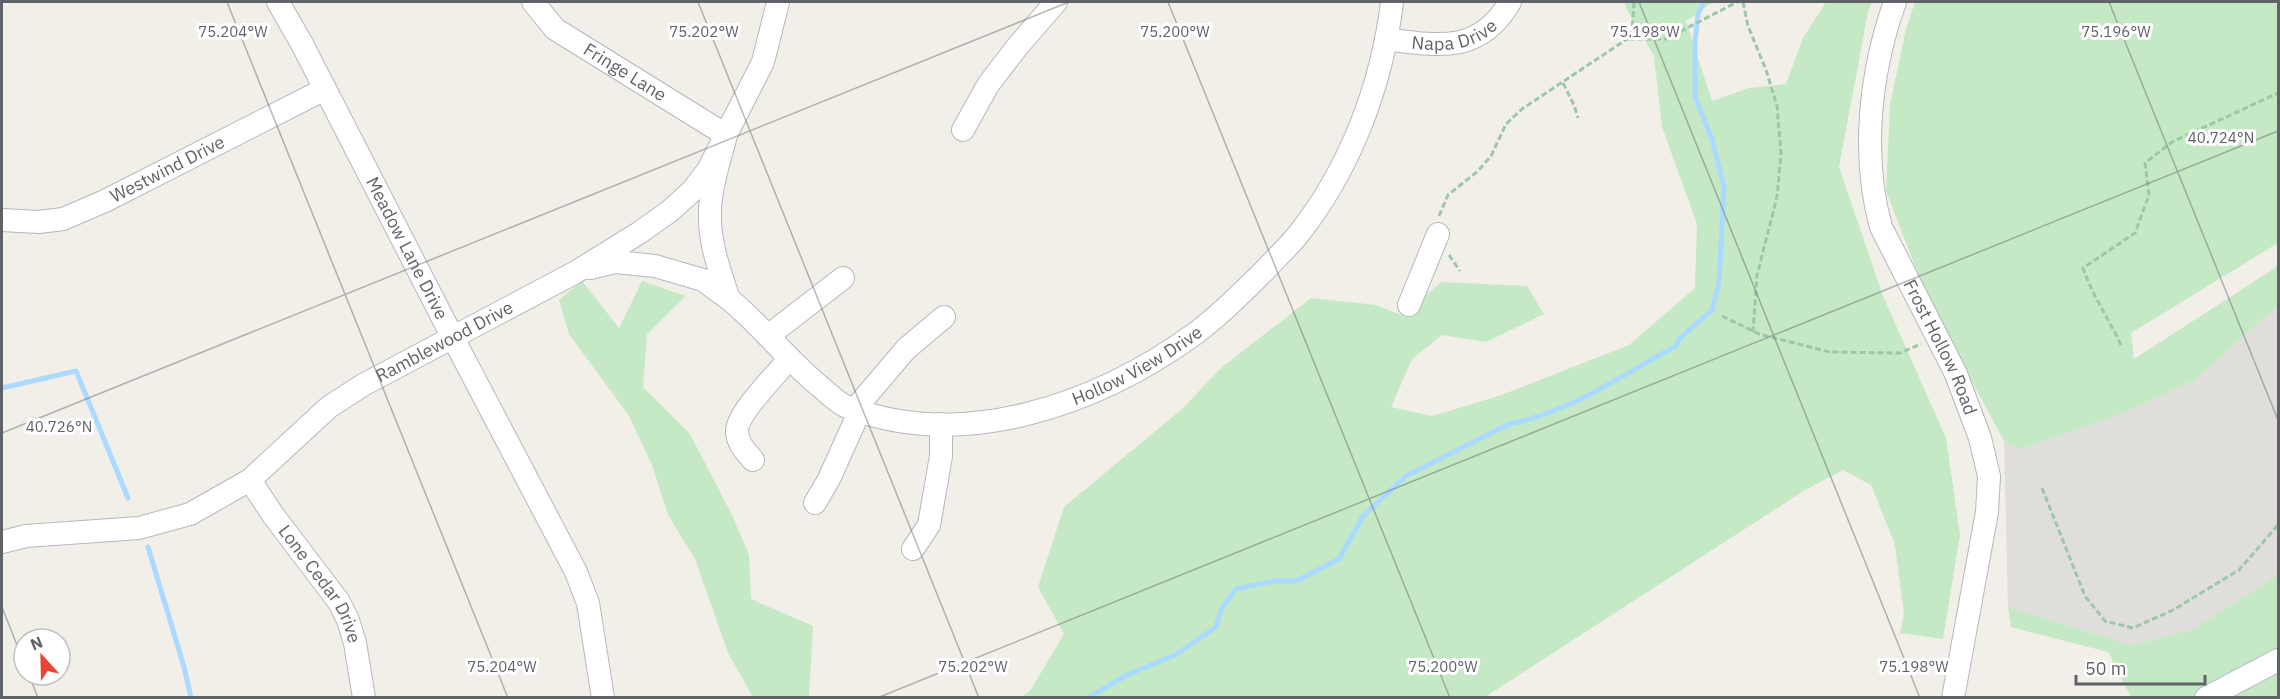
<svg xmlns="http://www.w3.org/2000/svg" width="2280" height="699" font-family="'IBM Plex Sans',sans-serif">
  <rect width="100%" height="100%" fill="#f1efe8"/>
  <!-- industrial -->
  <path fill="#e0deda" d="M2278,305V575L2193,629L2131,645L2008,607L2004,441L2021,449L2126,412L2195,380Z"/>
  <!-- green -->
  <g fill="#c5e8c5">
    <path d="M1625,2H1713L1686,21L1712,101L1749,88L1786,84L1803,38L1826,2H1872L1868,12L1839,167L1883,296L1946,438L1960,535L1943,639L1900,633L1904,614L1895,545L1871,485L1843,470L1805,490L1485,697L1019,698L1030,691L1064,634L1038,587L1064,507L1182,409L1221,368L1311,298L1376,305L1401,315L1442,282L1527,286L1544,314L1486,342L1442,335L1412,359L1391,407L1432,416L1499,396L1629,345L1695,288L1697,224L1662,127L1654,56L1626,8Z"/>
    <path d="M1915,2H2278V243L2131,333L2134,359L2278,266V305L2195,380L2126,412L2021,449L2004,441L1929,302L1886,191L1890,105L1906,29Z"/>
    <path d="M582,281L619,328L642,281L686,296L647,334L643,387L690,434L733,517L749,555L751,599L813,626L809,697H753L728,653L695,559L668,515L652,465L629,416L569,334L559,300Z"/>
    <path d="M2278,575V697H2131L2108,652L2011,627L2008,607L2131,645L2193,629Z"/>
  </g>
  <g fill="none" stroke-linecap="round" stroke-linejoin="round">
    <!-- stream -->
    <g stroke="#aadaff" stroke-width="5">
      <path d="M2,388L76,371L128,498"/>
      <path d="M148,547L184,667L191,698"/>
      <path d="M1088,698L1127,675L1175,655L1216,627L1222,608L1236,589L1273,581H1296L1339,559L1363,516L1406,476L1509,424C1569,413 1624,374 1676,346L1679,339L1712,310L1719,283L1724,187L1712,139L1695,97V42L1698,14L1704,2"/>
    </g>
    <defs>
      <g id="minor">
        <path id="s1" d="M278,2L302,44L453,338L576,572L588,603L603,698"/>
        <path id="s2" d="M533,2L555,29L726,135C721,156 713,178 711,199C706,234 718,267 729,299L703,280L655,266L615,262L590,268"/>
        <path id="s3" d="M1895,2C1870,72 1861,155 1881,227L1956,374L1980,438L1989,476L1987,512L1953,698"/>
        <path id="s4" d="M1386,39C1438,46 1480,54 1510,2"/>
        <path d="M963,130L988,85L1017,47L1056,2"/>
        <path id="s5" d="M2,220L39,222L63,219L105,201L325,89"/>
        <path id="s6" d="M729,299C763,327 789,362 823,389C830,395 837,402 845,406C963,453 1098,404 1196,333C1220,315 1243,292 1265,270C1275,259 1287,248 1297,236C1350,170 1382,85 1392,2"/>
        <path d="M1409,305L1438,234"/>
        <path d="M768,336L843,278"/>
        <path d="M855,409L906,349L944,317"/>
        <path d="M753,460C746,452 737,443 737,431C737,413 777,374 789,359"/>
        <path id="s7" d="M250,480L273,515L339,602L348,620L355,643L364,698"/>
        <path d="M815,503L829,479L860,410"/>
        <path id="s8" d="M2,542L26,536L139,528L190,514L250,480L329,407L363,385L576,272L639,233L670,211L692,191L708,170L763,62L778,2"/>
        <path d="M913,549L929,525L941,456V424"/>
        <path d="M2206,698L2278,660"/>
      </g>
    </defs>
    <!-- minor casing -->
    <use href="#minor" stroke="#b5b8bc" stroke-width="24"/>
    <!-- path -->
    <g stroke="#9cc7a9" stroke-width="3" stroke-dasharray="6 3" stroke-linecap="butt">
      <path d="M1743,2L1748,26L1766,70L1777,106L1781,154L1777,197L1757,275L1753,332"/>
      <path d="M1628,39H1666L1737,2"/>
      <path d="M1563,83L1574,105L1578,118"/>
      <path d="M1439,216L1448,195L1478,171L1491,156L1506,124L1522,109L1627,39L1632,32L1634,2"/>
      <path d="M1449,255L1460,271"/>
      <path d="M1722,316L1759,334L1830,352L1900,353L1921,344"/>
      <path d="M2121,345C2109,319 2092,295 2083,268L2135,233L2149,195L2145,163L2172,142L2278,93"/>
      <path d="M2042,488L2085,596L2105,621L2133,628L2173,610L2239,570L2278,525"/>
    </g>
    <!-- minor -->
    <use href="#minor" stroke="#fff" stroke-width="22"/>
  </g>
  <!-- ticks -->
  <path fill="none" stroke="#5f6368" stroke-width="1.5" stroke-opacity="0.45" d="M227,2L508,698M698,2L979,698M1168,2L1450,698M1639,2L1920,698M2109,2L2278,420M2,433L1069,2M2,607L24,663M29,675L38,698M877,698L2278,131"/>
  <g text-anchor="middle" stroke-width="6" stroke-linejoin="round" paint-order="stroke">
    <!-- street labels -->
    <g font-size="18" fill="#5f6368" stroke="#fff">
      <text dy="6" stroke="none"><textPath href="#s4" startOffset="70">Napa Drive</textPath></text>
      <text dy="6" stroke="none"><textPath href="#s2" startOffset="117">Fringe Lane</textPath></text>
      <text dy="6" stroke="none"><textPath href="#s5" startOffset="177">Westwind Drive</textPath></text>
      <text dy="6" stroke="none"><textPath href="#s1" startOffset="278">Meadow Lane Drive</textPath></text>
      <text dy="6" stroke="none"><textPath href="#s8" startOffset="500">Ramblewood Drive</textPath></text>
      <text dy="6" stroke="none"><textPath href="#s3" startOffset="363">Frost Hollow Road</textPath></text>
      <text dy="6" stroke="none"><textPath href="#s6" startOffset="464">Hollow View Drive</textPath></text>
      <text dy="6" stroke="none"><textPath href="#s7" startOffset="126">Lone Cedar Drive</textPath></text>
    </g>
  </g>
  <g font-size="15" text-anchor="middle" fill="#5f6368" stroke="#fff" stroke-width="6" stroke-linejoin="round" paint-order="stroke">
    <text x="233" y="37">75.204°W</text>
    <text x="704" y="37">75.202°W</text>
    <text x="1175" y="37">75.200°W</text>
    <text x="1645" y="37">75.198°W</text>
    <text x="2116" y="37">75.196°W</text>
    <text x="2221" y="143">40.724°N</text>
    <text x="59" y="432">40.726°N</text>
    <text x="502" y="672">75.204°W</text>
    <text x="973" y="672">75.202°W</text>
    <text x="1443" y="672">75.200°W</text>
    <text x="1914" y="672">75.198°W</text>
  </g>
  <!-- border -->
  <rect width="2280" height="699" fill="none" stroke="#5f6368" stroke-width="6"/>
  <!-- north arrow -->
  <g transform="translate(42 657) rotate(338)"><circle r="28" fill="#ffffff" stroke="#bfc1c3" stroke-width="1.5"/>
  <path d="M0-4.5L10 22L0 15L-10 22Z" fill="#ea4335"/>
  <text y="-9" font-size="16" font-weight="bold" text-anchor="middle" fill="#5f6368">N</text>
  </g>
  <!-- scale -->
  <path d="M2076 675v9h129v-9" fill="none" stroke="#5f6368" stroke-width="3"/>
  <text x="2085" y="675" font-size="18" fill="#5f6368" stroke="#ffffff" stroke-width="4.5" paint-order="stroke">50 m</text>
</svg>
